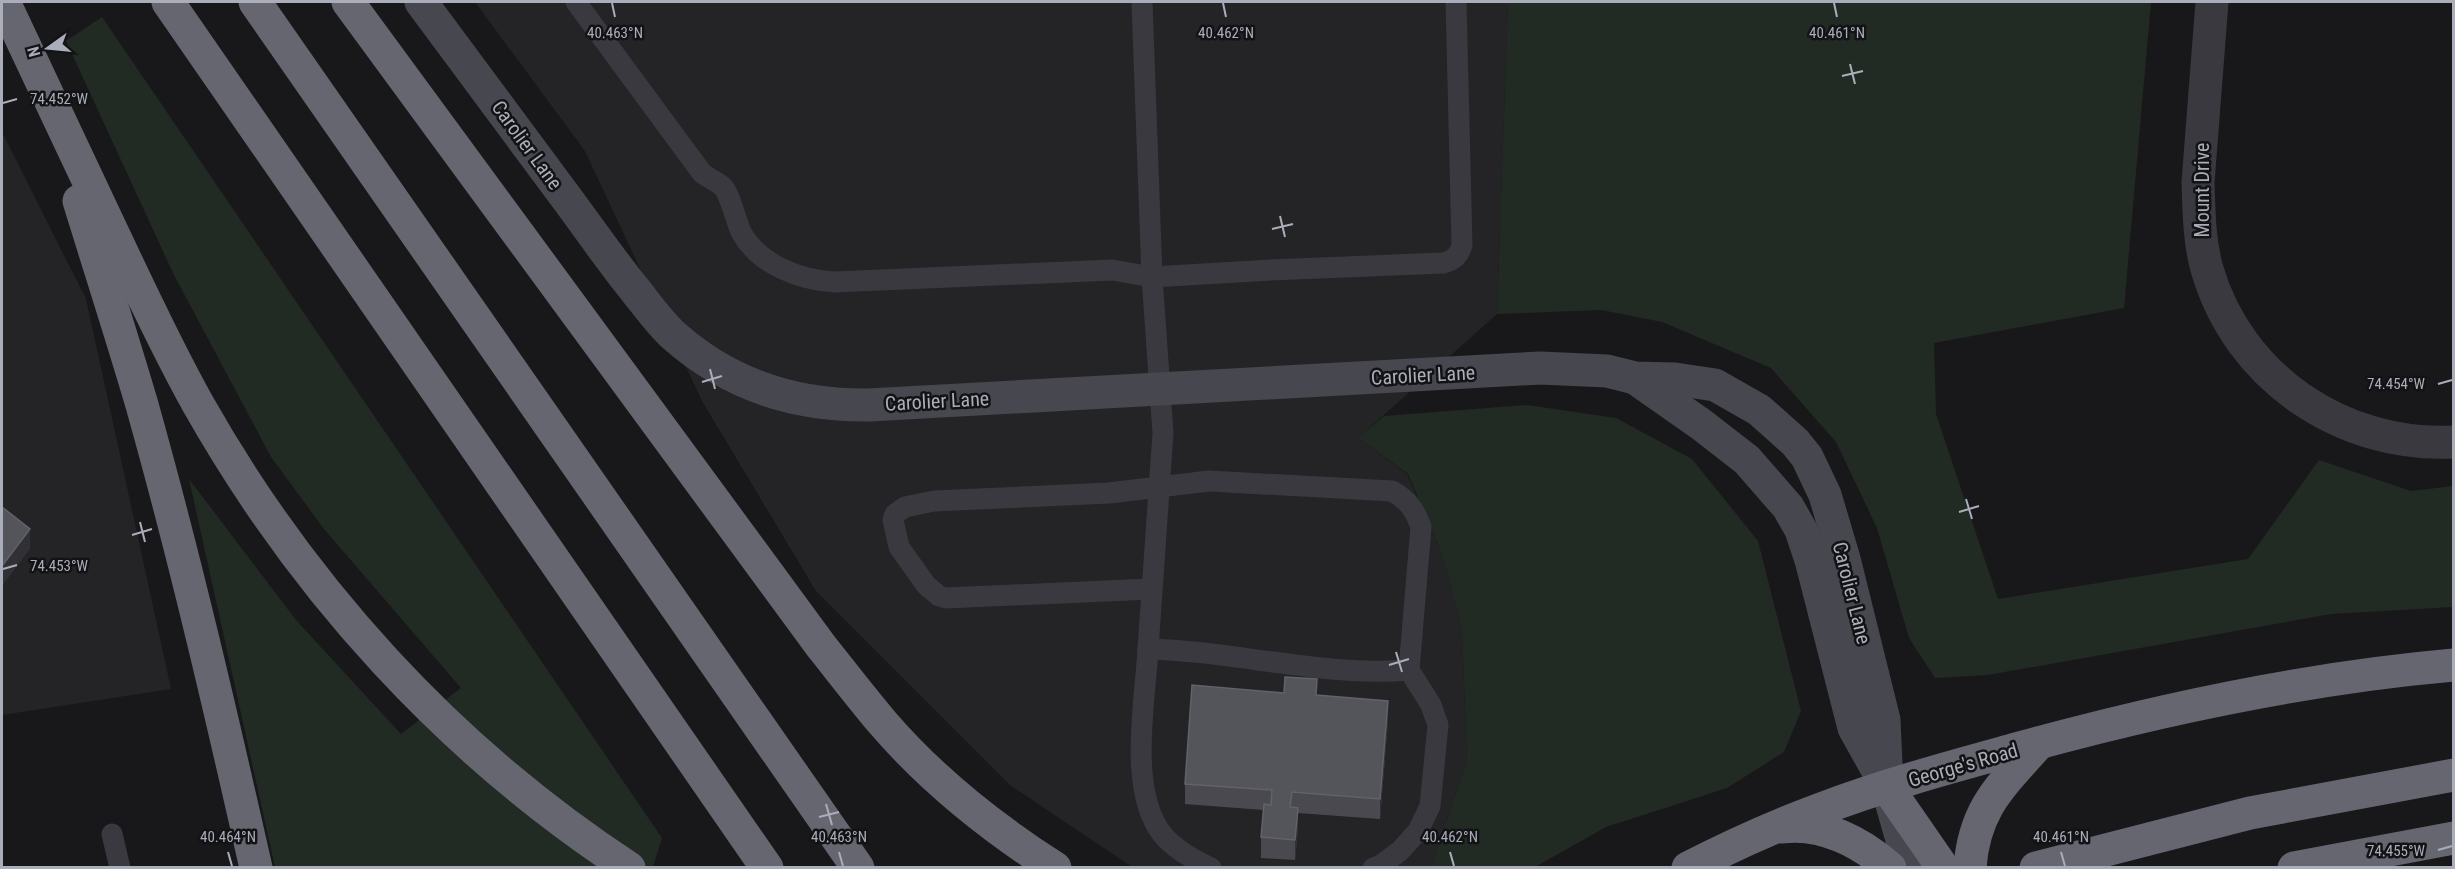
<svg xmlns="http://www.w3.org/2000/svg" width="2455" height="869" font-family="'Roboto Condensed',sans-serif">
  <rect width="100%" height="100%" fill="#18181a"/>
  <!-- built -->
  <g fill="#242427">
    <path d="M475,2H1508L1497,314L1358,438L1407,474L1442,554L1462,630L1467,760L1431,867H1132L1010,785L816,591L702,401L585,151Z"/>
    <path d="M2,132L86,299L171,689L2,715Z"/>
  </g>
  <!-- green -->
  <g fill="#222a24">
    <path d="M1508,2H2151L2124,308L1934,343L1936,414L1998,599L2248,559L2319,460L2411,491L2453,486V607L2331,614L1988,675L1935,678L1909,638L1877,528L1836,442L1771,368L1662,322L1601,310L1497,314Z"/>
    <path d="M102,17L662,838L653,867H275L189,479L296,620L401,734L461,688L324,529L271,457L174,275L66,41Z"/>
    <path d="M1527,405L1616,418L1692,459L1758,541L1801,711L1784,752L1727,788L1606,827L1535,867H1431L1467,760L1462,630L1442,554L1408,474L1358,438L1384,416Z"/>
  </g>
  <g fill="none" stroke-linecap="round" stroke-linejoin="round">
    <!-- lane -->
    <g stroke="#39393f" stroke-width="21">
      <path d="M576,2L702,173C708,178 716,181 722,186C730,193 736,221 741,232C759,265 800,280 835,282L1112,270L1152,277L1271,270L1443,263C1454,260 1459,256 1462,245L1456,2"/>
      <path d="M1142,2L1152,277L1163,433L1148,649C1235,651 1322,677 1409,670L1421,527C1415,510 1408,500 1392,491L1209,481L1109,493L934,501L905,507L895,514L893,520L899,547L926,585L939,596L946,598L1151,589"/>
      <path d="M1148,649C1145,703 1128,789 1162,834C1174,849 1194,860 1211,868"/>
      <path d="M112,834L120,868"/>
      <path d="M1373,868L1381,865L1400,851L1418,831L1430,806L1438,725L1431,705L1409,670"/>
    </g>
    <!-- street -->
    <path stroke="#39393f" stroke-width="33" d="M2212,2L2198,182C2199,211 2199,241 2207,269C2238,377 2342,448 2454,442"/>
    <!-- secondary -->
    <g stroke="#47484f" stroke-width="33">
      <path d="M421,2C468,65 515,128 562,192C586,224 609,258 635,290C647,305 659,322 673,335C729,385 795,406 869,405L1540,368L1607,371L1635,378L1675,379L1715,385L1759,410L1795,442L1807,457L1825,495L1844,559L1884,720L1887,787"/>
      <path d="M1635,378L1702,425L1747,460L1788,507L1801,530L1811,560L1854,728L1887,787L1910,868"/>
    </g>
    <!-- highway -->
    <g stroke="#656670" stroke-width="33">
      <path d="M4,2C40,77 75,153 111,229C139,288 166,347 198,404C303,590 450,751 629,868"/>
      <path d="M168,2L767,868"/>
      <path d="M255,2L858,868"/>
      <path d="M348,2L821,646C841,671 861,697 882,722C931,779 991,827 1055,868"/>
      <path d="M79,201C100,269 122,337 142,405C185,558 221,713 256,868"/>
      <path d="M1887,787L1943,868"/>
      <path d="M1783,827C1822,822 1861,842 1890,868"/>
      <path d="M1688,868C1731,846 1775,826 1821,809C1884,785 1951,767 2016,749C2160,709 2305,678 2454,665"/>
      <path d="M1970,868C1974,808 2002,785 2039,743"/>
      <path d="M2036,868L2250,813L2454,775"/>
      <path d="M2294,868L2454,838"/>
    </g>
  </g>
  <!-- wall -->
  <path fill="#49494f" d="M1317,695L1388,721L1380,819L1298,813V828L1295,860L1261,858V837L1263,810L1185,804V784Z"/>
  <!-- shaded-wall -->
  <g fill="#313135">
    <path d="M30,529V549L2,586V566Z"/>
    <path d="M1388,701V721L1380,819V799Z"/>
    <path d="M1298,808V828L1295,860V840Z"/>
  </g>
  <!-- building -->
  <g fill="#54545b" stroke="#61626a" stroke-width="1.5">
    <path d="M2,507L30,529L2,566Z"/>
    <path d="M1285,677L1317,679L1316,695L1388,701L1380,799L1292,792L1290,807L1298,808L1295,840L1261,837L1264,804L1271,805L1272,790L1185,784L1192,685L1284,693Z"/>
  </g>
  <!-- ticks -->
  <path fill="none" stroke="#aaadba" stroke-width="2" d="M612,3L615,17M1223,3L1226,17M1834,3L1837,17M1850,64L1855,84M1842,76L1863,71M3,103L17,99M1280,216L1285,237M1272,229L1293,224M710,369L715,389M702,382L722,376M2438,384L2452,380M1966,499L1972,519M1959,512L1979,506M140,522L145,542M132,535L152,529M3,569L17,565M1396,652L1402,672M1389,665L1409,659M826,804L832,825M819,817L839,812M2438,850L2452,846M228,852L232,866M839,852L843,866M1450,852L1454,866M2061,852L2065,866"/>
  <g text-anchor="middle" stroke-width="5" stroke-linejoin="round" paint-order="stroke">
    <!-- street labels -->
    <g font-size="20" fill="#aaadba" stroke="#131315">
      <text transform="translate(527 145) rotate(54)" y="7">Carolier Lane</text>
      <text transform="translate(2202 190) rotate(-90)" y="7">Mount Drive</text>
      <text transform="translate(1423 375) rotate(-3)" y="7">Carolier Lane</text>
      <text transform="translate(937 401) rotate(-3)" y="7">Carolier Lane</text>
      <text transform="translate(1852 593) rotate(76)" y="7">Carolier Lane</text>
      <text transform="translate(1963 765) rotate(-16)" y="7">George's Road</text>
    </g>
  </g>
  <g font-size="15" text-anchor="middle" fill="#aaadba" stroke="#131315" stroke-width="5" stroke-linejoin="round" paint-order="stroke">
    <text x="615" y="38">40.463°N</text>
    <text x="1226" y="38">40.462°N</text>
    <text x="1837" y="38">40.461°N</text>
    <text x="59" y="104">74.452°W</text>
    <text x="2396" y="389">74.454°W</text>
    <text x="59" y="571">74.453°W</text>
    <text x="228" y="842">40.464°N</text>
    <text x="839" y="842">40.463°N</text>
    <text x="1450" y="842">40.462°N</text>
    <text x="2061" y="842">40.461°N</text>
    <text x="2396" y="856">74.455°W</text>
  </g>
  <!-- border -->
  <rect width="2455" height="869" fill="none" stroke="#aaadba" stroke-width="6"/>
  <!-- north arrow -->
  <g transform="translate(48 48) rotate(255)" stroke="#131315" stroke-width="4.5" paint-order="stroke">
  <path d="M0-4.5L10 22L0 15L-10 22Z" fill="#aaadba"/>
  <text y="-9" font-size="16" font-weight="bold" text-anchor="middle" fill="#aaadba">N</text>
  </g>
</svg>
